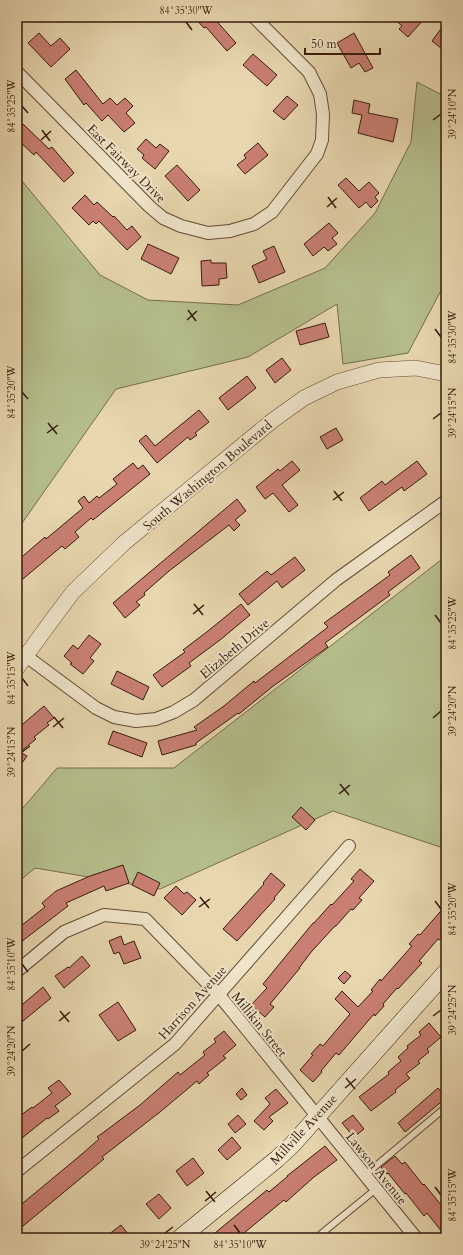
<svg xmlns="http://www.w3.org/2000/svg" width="463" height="1255" font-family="Cardo,serif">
  <rect width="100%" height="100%" fill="#e7d6ae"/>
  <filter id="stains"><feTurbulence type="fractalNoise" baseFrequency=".005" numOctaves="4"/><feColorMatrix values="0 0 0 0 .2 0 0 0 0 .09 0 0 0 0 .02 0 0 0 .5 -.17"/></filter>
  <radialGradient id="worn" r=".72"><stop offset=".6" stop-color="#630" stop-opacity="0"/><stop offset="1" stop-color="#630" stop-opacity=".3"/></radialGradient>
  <!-- green -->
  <g fill="#b5be8b" stroke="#766c4c">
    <path d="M417,82L446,97V281L408,353L343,364L337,304L248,357L116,389L20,526L17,528V175L100,275L148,300L238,305L325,268L375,213L411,142Z"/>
    <path d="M446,556V849L333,811L160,889L35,868L17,883V815L57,768H174Z"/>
  </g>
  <!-- building -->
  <g fill="#c97f73" stroke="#361b0d">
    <path d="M194,17H213L236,43L227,51L206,27L204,28Z"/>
    <path d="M392,17H426L408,37L399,29L402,26Z"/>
    <path d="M440,30L446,34V52L432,41Z"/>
    <path d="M39,33L51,46L60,38L70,49L51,67L28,43Z"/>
    <path d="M354,33L373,68L365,72L359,63L351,68L337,43Z"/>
    <path d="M253,54L277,75L267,86L243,65Z"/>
    <path d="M76,70L103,104L110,98L117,105L125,98L133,106L126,113L135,123L124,132L108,115L102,121L86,103L84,105L65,79Z"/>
    <path d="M287,96L298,105L284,120L273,111Z"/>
    <path d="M354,100L370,104L368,113L398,119L393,142L358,133L362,115L352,113Z"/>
    <path d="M23,124L49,149L52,147L74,173L64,182L36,152L34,155L17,139V131Z"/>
    <path d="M146,139L156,148L160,144L169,151L155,169L142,158L144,155L137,149Z"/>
    <path d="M258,143L268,155L245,174L237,165L246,158L244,155Z"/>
    <path d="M177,165L200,190L188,201L165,176Z"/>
    <path d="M346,178L359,191L369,182L379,193L375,197L378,201L371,208L366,202L359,208L338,185Z"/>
    <path d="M85,195L94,205L97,202L113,217L114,216L127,230L132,226L141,237L127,250L99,221L96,224L93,221L89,225L72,208Z"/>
    <path d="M329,223L338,233L332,238L337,244L328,251L324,247L313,256L304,244Z"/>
    <path d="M148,244L179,258L171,274L141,259Z"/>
    <path d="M274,246L285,272L259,283L252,266L267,259L263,251Z"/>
    <path d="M211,260V263H226L227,278L219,279V285L202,286L201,261Z"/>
    <path d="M325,323L329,337L300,345L296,331Z"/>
    <path d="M282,358L291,370L275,383L266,370Z"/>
    <path d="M247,376L256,388L228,410L219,398Z"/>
    <path d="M199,410L209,422L195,433L197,435L190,440L188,437L157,463L139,441L146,435L155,446Z"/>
    <path d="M336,428L343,440L327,449L320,437Z"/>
    <path d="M292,461L300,470L282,485L298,505L289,512L273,493L265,499L256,487L278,469L280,471Z"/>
    <path d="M417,461L427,474L404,491L402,487L369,511L360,498L382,481L385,485Z"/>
    <path d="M133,463L138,469L143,465L150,474L93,520L91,518L75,532L79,537L65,549L62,546L17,584V561L45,537L46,539L83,508L78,501L84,496L89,503L97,496L99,498L117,484L113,479Z"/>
    <path d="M237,499L246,511L235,520L240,525L234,531L229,525L169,571L144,593L145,595L136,602L140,605L125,618L113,603Z"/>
    <path d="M411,555L420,568L388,592L390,595L325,643L328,647L272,687L239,714L238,713L196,743V745L162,755L158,741L197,730L194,727L224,706L254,681L255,683L328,627L324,623L390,575L388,572Z"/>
    <path d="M295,557L305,570L282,588L277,581L248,605L239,594L267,571L271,575Z"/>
    <path d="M241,604L250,615L220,640L189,663L191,666L162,687L153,675L185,652L183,650L208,631Z"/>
    <path d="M89,635L101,644L90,658L94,661L83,674L70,664L72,663L64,656L73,645L78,649Z"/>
    <path d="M117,671L149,687L143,700L111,684Z"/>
    <path d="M44,706L54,718L47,723L49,725L34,737L36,739L20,752L27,756L17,770V729Z"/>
    <path d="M113,731L147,743L142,757L108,744Z"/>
    <path d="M301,807L315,820L306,830L292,817Z"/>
    <path d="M123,865L129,883L106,891L104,886L66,903L68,906L17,945V929L45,907L42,903L56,891L90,876Z"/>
    <path d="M360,869L374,881L359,898L362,900L353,910L351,909L336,926H335L312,951L299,968H300L270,1004L274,1007L265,1017L251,1005L267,988L263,984L313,923H314L331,904L332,905L354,881L351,879Z"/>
    <path d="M138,872L160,883L154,896L132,885Z"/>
    <path d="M271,873L285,885L274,898L275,899L237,941L223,929L264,884L263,883Z"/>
    <path d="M176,886L184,894L187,892L196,900L182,915L164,898Z"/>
    <path d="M446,905V933L440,940L438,939L419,961L422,963L398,989L397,988L383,1004L384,1006L375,1016L374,1014L339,1055L336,1053L321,1071L322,1072L313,1082L300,1070L313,1055L311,1054L320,1044L323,1046L350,1014L335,999L342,991L358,1007L373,991L371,990L380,979L381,981L412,946L409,944L418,934L420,935Z"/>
    <path d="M121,936L124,945L134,941L141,958L124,964L119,952L114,954L109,941Z"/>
    <path d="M82,956L90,966L64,988L55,976L68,967L69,968Z"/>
    <path d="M345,971L351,976L344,984L338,978Z"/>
    <path d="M43,987L51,998L17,1026V1009Z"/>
    <path d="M118,1002L136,1030L118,1041L99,1015Z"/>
    <path d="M429,1023L441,1037L427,1049L429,1052L418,1061L420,1063L406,1074L410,1078L395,1090L396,1092L371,1111L359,1097L389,1074L388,1072L401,1061L398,1057L408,1048L407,1046L421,1035L419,1032Z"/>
    <path d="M224,1031L236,1045L223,1056L226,1058L207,1073L209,1075L199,1084L197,1081L160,1112L102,1157L104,1159L23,1226L17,1219V1208L82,1154L99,1139L97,1137L108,1129L140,1105L178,1072L180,1075L205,1055L203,1052L216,1042L214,1039Z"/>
    <path d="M59,1080L71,1094L55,1106L59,1111L48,1119L47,1118L17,1142V1118L32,1107L33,1108L52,1093L48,1088Z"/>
    <path d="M242,1088L247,1095L241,1100L236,1094Z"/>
    <path d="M438,1088L446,1098L405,1132L398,1123Z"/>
    <path d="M276,1089L288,1103L269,1117L273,1121L264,1130L254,1121L270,1104L265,1098Z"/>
    <path d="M238,1115L246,1124L235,1133L228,1124Z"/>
    <path d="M353,1115L364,1129L354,1137L342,1123Z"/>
    <path d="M232,1137L241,1148L227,1160L218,1150Z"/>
    <path d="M325,1146L337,1160L314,1177L286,1202L284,1200L238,1238H209L267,1190L269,1192L288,1176H287Z"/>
    <path d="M395,1156L402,1164L405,1162L423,1185L424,1184L446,1211V1237L427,1213L424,1216L406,1193L405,1194L388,1173L387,1174L381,1167Z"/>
    <path d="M193,1158L204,1173L187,1186L176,1171Z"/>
    <path d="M159,1194L171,1208L159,1219L146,1204Z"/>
    <path d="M121,1225L131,1238H104Z"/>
  </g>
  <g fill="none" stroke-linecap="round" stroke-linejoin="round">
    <defs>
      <g id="service">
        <path d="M365,1175L446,1107"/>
        <path d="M316,1238L376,1189"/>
      </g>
      <g id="minor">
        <path d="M17,72L149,206L163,218L181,226L208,233L230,231L254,224L272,212L317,154L322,140L323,114L320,94L309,72L254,17"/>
        <path d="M26,656L96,708L114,717L136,721L156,719L174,712L194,700L336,580L446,501"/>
        <path d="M17,971L64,932L104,915L145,919L219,995L416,1238"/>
        <path d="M17,1171L175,1044L349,846"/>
      </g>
      <path id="tertiary" d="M17,668L52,620L73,592L124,543L272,421L304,398L337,382L379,370L416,368L446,374"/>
      <path id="secondary" d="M180,1238L277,1159L292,1145L446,972"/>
    </defs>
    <!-- service casing -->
    <use href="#service" stroke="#624a35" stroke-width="8"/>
    <!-- minor casing -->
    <use href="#minor" stroke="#624a35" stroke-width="14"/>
    <!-- tertiary casing -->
    <use href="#tertiary" stroke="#624a35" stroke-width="16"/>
    <!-- secondary casing -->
    <use href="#secondary" stroke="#361b0d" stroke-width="18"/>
    <!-- service -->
    <use href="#service" stroke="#efe4ca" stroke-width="6"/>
    <!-- minor -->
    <use href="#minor" stroke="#efe4ca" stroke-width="12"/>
    <!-- tertiary -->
    <use href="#tertiary" stroke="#efe4ca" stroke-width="15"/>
    <!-- secondary -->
    <use href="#secondary" stroke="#efe4ca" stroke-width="17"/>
  </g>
  <!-- ticks -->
  <path fill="none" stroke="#361b0d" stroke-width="1.5" d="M186,22L192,30M22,106L28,113M433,120L441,114M42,130L50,141M41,140L51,131M328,197L336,208M327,207L337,198M188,310L196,321M187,320L197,311M435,329L441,337M22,392L28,399M433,419L441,413M48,423L57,434M47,433L58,425M334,491L342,501M333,500L344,492M194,604L203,615M193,614L204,605M435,615L441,623M22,678L28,686M54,717L63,728M433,718L441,711M53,727L64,718M22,752L30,746M340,784L349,795M339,794L350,785M200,897L209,908M435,901L441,909M199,907L210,899M22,964L28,972M60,1011L69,1022M433,1016L441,1010M59,1021L70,1012M22,1051L30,1044M346,1078L355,1089M345,1088L356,1079M435,1187L441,1195M206,1191L215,1202M205,1201L216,1192M234,1225L240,1233M165,1233L173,1227"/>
  <g text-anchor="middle" stroke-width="4" stroke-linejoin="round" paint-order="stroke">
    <!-- street labels -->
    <g font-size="13" fill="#361b0d" stroke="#efe4ca">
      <text transform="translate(127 163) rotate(45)" y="5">East Fairway Drive</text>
      <text transform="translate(207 475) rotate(-40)" y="5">South Washington Boulevard</text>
      <text transform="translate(234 648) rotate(-40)" y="5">Elizabeth Drive</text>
      <text transform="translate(192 1002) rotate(-48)" y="5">Harrison Avenue</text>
      <text transform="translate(260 1024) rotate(51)" y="5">Millikin Street</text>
      <text transform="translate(303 1129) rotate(-47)" y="5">Millville Avenue</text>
      <text transform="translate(377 1168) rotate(51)" y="5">Lawson Avenue</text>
    </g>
  </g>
  <!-- margin -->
  <rect width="463" height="1255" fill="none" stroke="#e7d6ae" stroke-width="44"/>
  <!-- scale -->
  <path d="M305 48v6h75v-6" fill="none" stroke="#361b0d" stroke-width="2"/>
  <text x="311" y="48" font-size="12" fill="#361b0d" stroke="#efe4ca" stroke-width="3" paint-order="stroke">50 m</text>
  <rect x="22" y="22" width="419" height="1211" fill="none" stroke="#361b0d" stroke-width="1.5"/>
  <g font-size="10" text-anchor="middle" fill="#361b0d">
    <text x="186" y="14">84°35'30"W</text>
    <text transform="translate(11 106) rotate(-90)" y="4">84°35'25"W</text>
    <text transform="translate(452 114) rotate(-90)" y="4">39°24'10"N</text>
    <text transform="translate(452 337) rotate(-90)" y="4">84°35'30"W</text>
    <text transform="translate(11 392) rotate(-90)" y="4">84°35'20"W</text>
    <text transform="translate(452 413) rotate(-90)" y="4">39°24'15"N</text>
    <text transform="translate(452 623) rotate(-90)" y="4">84°35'25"W</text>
    <text transform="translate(11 678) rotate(-90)" y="4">84°35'15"W</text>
    <text transform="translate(452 711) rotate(-90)" y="4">39°24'20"N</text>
    <text transform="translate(11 752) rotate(-90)" y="4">39°24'15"N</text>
    <text transform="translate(452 909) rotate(-90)" y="4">84°35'20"W</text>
    <text transform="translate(11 964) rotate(-90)" y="4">84°35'10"W</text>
    <text transform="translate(452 1010) rotate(-90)" y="4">39°24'25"N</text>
    <text transform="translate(11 1051) rotate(-90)" y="4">39°24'20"N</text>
    <text transform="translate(452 1195) rotate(-90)" y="4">84°35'15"W</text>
    <text x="165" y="1248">39°24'25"N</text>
    <text x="240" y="1248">84°35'10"W</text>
  </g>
  <rect width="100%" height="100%" filter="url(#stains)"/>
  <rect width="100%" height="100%" fill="url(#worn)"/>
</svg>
